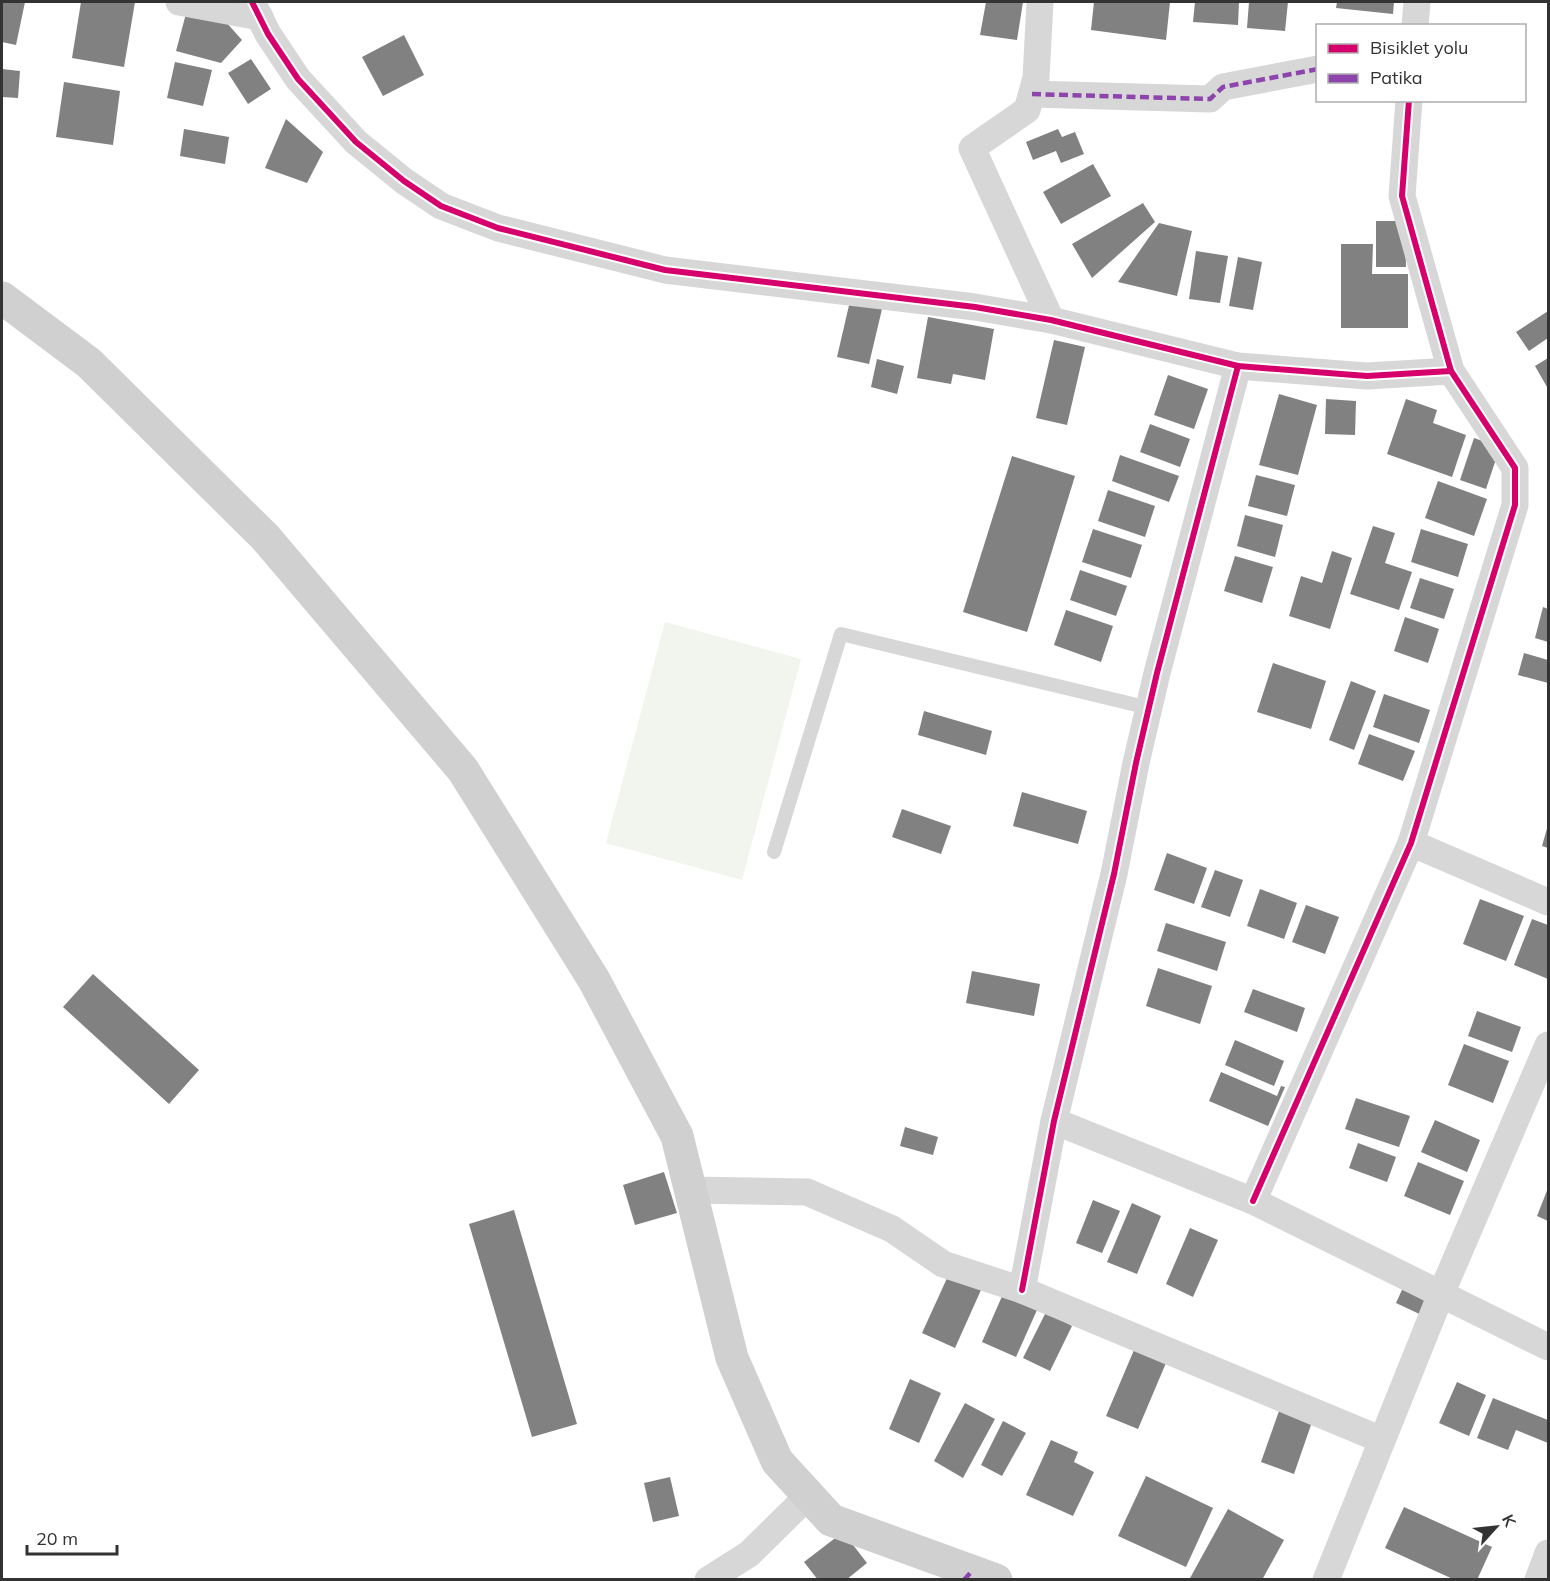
<svg xmlns="http://www.w3.org/2000/svg" width="1550" height="1581" font-family="Mulish,sans-serif">
  <rect width="100%" height="100%" fill="#fff"/>
  <!-- green -->
  <path fill="#f1f5ed" d="M665,622L801,659L742,880L606,843Z"/>
  <!-- building -->
  <g fill="#818181">
    <path d="M2,2H25L16,45L2,42Z"/>
    <path d="M81,2H135L124,67L72,58Z"/>
    <path d="M986,2H1023L1017,40L980,35Z"/>
    <path d="M1094,2H1170L1166,40L1091,30Z"/>
    <path d="M1195,2H1239L1238,25L1193,22Z"/>
    <path d="M1249,2H1288L1285,31L1247,28Z"/>
    <path d="M1337,2H1394L1393,14L1336,8Z"/>
    <path d="M187,10L225,21L242,40L221,63L176,51Z"/>
    <path d="M404,35L424,75L383,96L362,57Z"/>
    <path d="M251,59L271,89L248,104L228,73Z"/>
    <path d="M175,62L212,70L203,106L167,98Z"/>
    <path d="M2,69L20,71L18,98L2,97Z"/>
    <path d="M64,82L120,91L113,145L56,137Z"/>
    <path d="M286,119L323,152L307,183L265,168Z"/>
    <path d="M184,129L229,137L225,164L180,156Z"/>
    <path d="M1058,129L1062,137L1075,132L1084,154L1061,163L1056,151L1033,160L1026,142Z"/>
    <path d="M1093,164L1111,196L1061,224L1043,192Z"/>
    <path d="M1143,203L1155,222L1092,278L1072,244Z"/>
    <path d="M1376,221H1405L1406,267H1376Z"/>
    <path d="M1159,223L1192,231L1177,296L1118,282Z"/>
    <path d="M1341,244H1373L1372,274H1408V328H1341Z"/>
    <path d="M1196,251L1228,256L1220,303L1189,299Z"/>
    <path d="M1238,257L1262,262L1253,310L1229,306Z"/>
    <path d="M850,301L882,309L869,364L837,357Z"/>
    <path d="M1548,311V338L1529,351L1516,332Z"/>
    <path d="M928,317L994,329L985,380L953,374L951,384L917,378Z"/>
    <path d="M1054,340L1085,347L1067,425L1036,418Z"/>
    <path d="M1548,358V386L1547,387L1535,366Z"/>
    <path d="M877,359L904,366L897,394L871,387Z"/>
    <path d="M1168,375L1208,389L1194,429L1154,415Z"/>
    <path d="M1279,394L1317,405L1298,475L1259,465Z"/>
    <path d="M1326,399L1356,401L1355,435L1325,434Z"/>
    <path d="M1406,399L1437,410L1433,423L1466,435L1452,477L1387,454Z"/>
    <path d="M1150,424L1190,439L1180,467L1140,452Z"/>
    <path d="M1474,438L1500,447L1486,489L1460,480Z"/>
    <path d="M1120,455L1179,476L1169,502L1112,481Z"/>
    <path d="M1012,456L1075,476L1027,632L963,612Z"/>
    <path d="M1256,475L1295,485L1287,516L1248,506Z"/>
    <path d="M1438,481L1487,499L1474,536L1425,518Z"/>
    <path d="M1108,490L1155,506L1145,537L1098,521Z"/>
    <path d="M1245,515L1283,525L1275,557L1237,546Z"/>
    <path d="M1373,526L1395,533L1385,563L1412,572L1399,610L1350,594Z"/>
    <path d="M1093,529L1142,545L1131,578L1082,562Z"/>
    <path d="M1421,529L1468,544L1458,577L1411,562Z"/>
    <path d="M1332,551L1352,558L1330,629L1289,616L1301,576L1322,583Z"/>
    <path d="M1235,556L1273,567L1262,603L1224,591Z"/>
    <path d="M1080,570L1127,586L1116,616L1070,600Z"/>
    <path d="M1420,578L1454,589L1444,619L1410,608Z"/>
    <path d="M1543,607L1548,609V642L1535,638Z"/>
    <path d="M1066,610L1113,626L1101,662L1054,645Z"/>
    <path d="M1405,617L1439,629L1428,663L1394,651Z"/>
    <path d="M1524,653L1548,660V683L1518,675Z"/>
    <path d="M1273,663L1326,681L1311,729L1257,712Z"/>
    <path d="M1351,681L1376,691L1354,750L1329,740Z"/>
    <path d="M1384,694L1430,710L1419,743L1373,727Z"/>
    <path d="M924,711L992,731L986,755L918,735Z"/>
    <path d="M1369,734L1415,751L1403,781L1358,764Z"/>
    <path d="M1022,792L1087,811L1078,844L1013,826Z"/>
    <path d="M902,809L951,826L941,854L892,837Z"/>
    <path d="M1548,825V848L1542,846Z"/>
    <path d="M1167,853L1207,868L1194,904L1154,890Z"/>
    <path d="M1215,870L1243,880L1230,917L1201,907Z"/>
    <path d="M1260,889L1297,903L1284,939L1247,926Z"/>
    <path d="M1480,899L1524,916L1506,961L1463,944Z"/>
    <path d="M1306,905L1339,917L1325,954L1292,942Z"/>
    <path d="M1532,919L1548,925V979L1514,965Z"/>
    <path d="M1166,923L1226,942L1217,971L1157,951Z"/>
    <path d="M1158,968L1212,986L1200,1024L1146,1006Z"/>
    <path d="M972,971L1040,984L1034,1016L966,1003Z"/>
    <path d="M93,974L199,1070L169,1104L63,1007Z"/>
    <path d="M1253,989L1305,1008L1297,1032L1244,1012Z"/>
    <path d="M1477,1011L1521,1027L1512,1052L1468,1036Z"/>
    <path d="M1235,1040L1284,1061L1274,1086L1225,1065Z"/>
    <path d="M1464,1044L1509,1061L1493,1103L1448,1085Z"/>
    <path d="M1221,1072L1277,1096L1281,1086L1285,1087L1268,1126L1209,1101Z"/>
    <path d="M1356,1098L1410,1116L1399,1147L1345,1129Z"/>
    <path d="M1435,1120L1480,1140L1467,1172L1421,1152Z"/>
    <path d="M905,1127L938,1137L933,1155L900,1146Z"/>
    <path d="M1358,1143L1396,1157L1387,1182L1349,1168Z"/>
    <path d="M1418,1162L1464,1181L1450,1215L1404,1196Z"/>
    <path d="M664,1172L677,1213L635,1225L623,1185Z"/>
    <path d="M1548,1188V1221L1537,1216Z"/>
    <path d="M1093,1200L1120,1211L1102,1253L1076,1243Z"/>
    <path d="M1132,1203L1161,1216L1137,1274L1107,1262Z"/>
    <path d="M514,1210L577,1424L532,1437L469,1224Z"/>
    <path d="M1190,1228L1218,1240L1193,1297L1166,1284Z"/>
    <path d="M948,1276L981,1290L955,1348L922,1333Z"/>
    <path d="M1406,1281L1438,1295L1428,1318L1396,1303Z"/>
    <path d="M1003,1294L1037,1310L1016,1357L982,1342Z"/>
    <path d="M1046,1312L1072,1326L1050,1371L1023,1358Z"/>
    <path d="M1134,1350L1166,1363L1138,1429L1106,1416Z"/>
    <path d="M910,1379L941,1393L919,1443L889,1429Z"/>
    <path d="M1457,1382L1486,1395L1469,1436L1439,1423Z"/>
    <path d="M1493,1398L1548,1420V1443L1516,1430L1508,1450L1477,1438Z"/>
    <path d="M965,1403L995,1419L963,1478L934,1461Z"/>
    <path d="M1279,1411L1312,1422L1294,1474L1261,1462Z"/>
    <path d="M1003,1421L1026,1433L1002,1476L981,1465Z"/>
    <path d="M1051,1440L1078,1452L1074,1462L1094,1472L1073,1516L1026,1495Z"/>
    <path d="M1146,1476L1213,1508L1186,1567L1118,1536Z"/>
    <path d="M670,1477L679,1516L653,1522L644,1483Z"/>
    <path d="M1404,1507L1492,1547L1477,1580H1455L1385,1548Z"/>
    <path d="M1228,1509L1284,1540L1262,1580H1189Z"/>
    <path d="M843,1532L867,1563L846,1580H818L804,1562Z"/>
  </g>
  <g fill="none" stroke-linecap="round" stroke-linejoin="round">
    <!-- lane -->
    <path stroke="#d7d7d7" stroke-width="14" d="M774,852L841,634L1149,708"/>
    <!-- street -->
    <g stroke="#d7d7d7" stroke-width="27">
      <path d="M179,2L260,17"/>
      <path d="M252,2L268,34L298,79L356,142L404,181L441,206L498,228L665,270L975,307L1051,320L1238,366L1367,376L1451,371"/>
      <path d="M1040,2L1036,78L1027,110L972,148L1051,320"/>
      <path d="M1415,26L1417,2"/>
      <path d="M1032,94L1210,99L1223,87L1318,69"/>
      <path d="M1411,843L1548,902"/>
      <path d="M1054,1121L1253,1201L1548,1347"/>
      <path d="M690,1190L807,1192L892,1229L943,1264L1022,1290L1382,1440"/>
      <path d="M1253,1201L1411,843L1515,505V468L1451,371L1402,196L1409,100"/>
      <path d="M1022,1290L1054,1121L1114,874L1136,763L1157,673L1238,366"/>
      <path d="M708,1580L749,1554L809,1495"/>
      <path d="M1326,1580L1441,1294L1548,1045"/>
      <path d="M1538,1580L1548,1553"/>
    </g>
    <!-- secondary -->
    <path stroke="#d0d0d0" stroke-width="33" d="M2,298L89,363L265,537L463,770L594,980L677,1136L732,1358L777,1461L831,1520L996,1580"/>
    <!-- quiet -->
    <g stroke="#8e44ad" stroke-width="4.5" stroke-dasharray="9 4.5" stroke-linecap="butt">
      <path d="M1032,94L1210,99L1223,87L1318,69"/>
      <path d="M964,1580L972,1571"/>
    </g>
    <defs>
      <g id="cycleway">
        <path d="M252,2L268,34L298,79L356,142L404,181L441,206L498,228L665,270L975,307L1051,320L1238,366L1367,376L1451,371"/>
        <path d="M1253,1201L1411,843L1515,505V468L1451,371L1402,196L1409,100"/>
        <path d="M1022,1290L1054,1121L1114,874L1136,763L1157,673L1238,366"/>
      </g>
    </defs>
    <!-- cycleway casing -->
    <use href="#cycleway" stroke="#fff" stroke-width="10"/>
    <!-- cycleway -->
    <use href="#cycleway" stroke="#d6006c" stroke-width="6"/>
  </g>
  <!-- border -->
  <rect width="1550" height="1581" fill="none" stroke="#333333" stroke-width="6"/>
  <!-- legend -->
  <rect x="1316" y="24" width="210" height="78" fill="#ffffff" stroke="#adadad" stroke-width="1.5"/>
  <rect x="1328" y="44" width="30" height="9" fill="#d6006c" stroke="#adadad" stroke-width="1.5"/>
  <text x="1370" y="54" font-size="18" fill="#333333">Bisiklet yolu</text>
  <rect x="1328" y="74" width="30" height="9" fill="#8e44ad" stroke="#adadad" stroke-width="1.5"/>
  <text x="1370" y="84" font-size="18" fill="#333333">Patika</text>
  <!-- north arrow -->
  <g transform="translate(1496 1527) rotate(63)" stroke="#ffffff" stroke-width="4.5" paint-order="stroke">
  <path d="M0-4.5L10 22L0 15L-10 22Z" fill="#333333"/>
  <text y="-9" font-size="16" font-weight="bold" text-anchor="middle" fill="#333333">K</text>
  </g>
  <!-- scale -->
  <path d="M27 1545v9h90v-9" fill="none" stroke="#333333" stroke-width="3"/>
  <text x="36" y="1545" font-size="18" fill="#333333" stroke="#ffffff" stroke-width="4.5" paint-order="stroke">20 m</text>
</svg>
